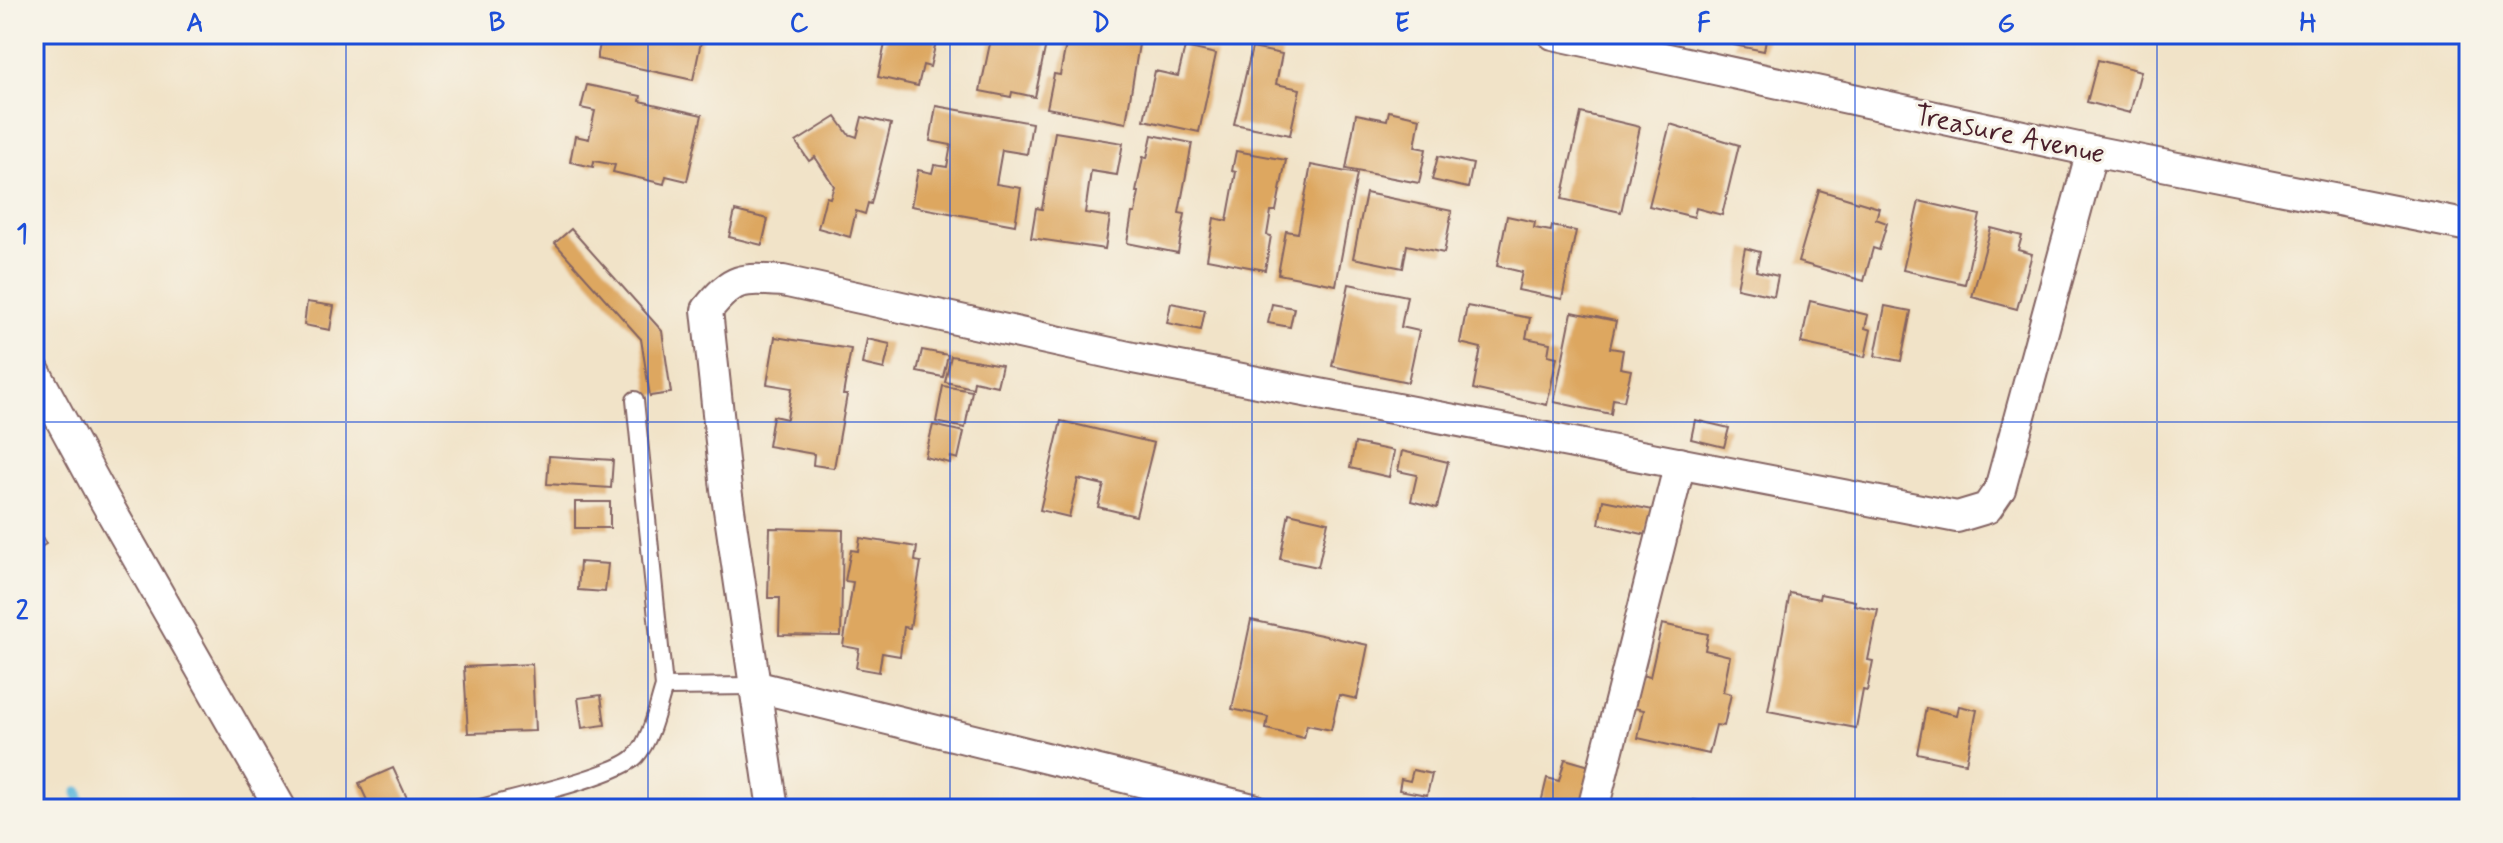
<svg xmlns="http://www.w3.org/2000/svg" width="2503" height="843" font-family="Mynerve,sans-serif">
  <rect width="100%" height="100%" fill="#f7f3e8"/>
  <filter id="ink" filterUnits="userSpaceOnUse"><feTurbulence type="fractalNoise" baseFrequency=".0125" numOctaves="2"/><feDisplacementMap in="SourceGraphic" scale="16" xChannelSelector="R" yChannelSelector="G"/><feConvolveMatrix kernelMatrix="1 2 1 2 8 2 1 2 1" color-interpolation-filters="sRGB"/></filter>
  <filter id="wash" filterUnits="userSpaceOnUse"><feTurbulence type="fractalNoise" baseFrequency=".006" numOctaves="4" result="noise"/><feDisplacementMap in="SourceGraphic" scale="32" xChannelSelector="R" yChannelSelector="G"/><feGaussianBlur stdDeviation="1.8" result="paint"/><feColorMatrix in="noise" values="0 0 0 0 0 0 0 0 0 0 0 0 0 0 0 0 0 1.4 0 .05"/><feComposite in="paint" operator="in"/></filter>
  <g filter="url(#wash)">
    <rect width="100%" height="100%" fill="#f1e3c8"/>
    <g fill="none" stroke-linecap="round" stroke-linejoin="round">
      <!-- stream -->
      <path stroke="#5db7da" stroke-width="11" d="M78,792L81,809"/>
    </g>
    <g id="blocks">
      <!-- building -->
      <g fill="#dda760">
        <path d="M602,34H688L702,37L693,80L597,59Z"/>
        <path d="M887,34H938L930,67L923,65L918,86L878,77Z"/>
        <path d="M992,34H1048L1035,97L1012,92L1011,97L980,91Z"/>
        <path d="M1068,34H1125L1124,42L1139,44L1126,123L1047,108L1054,74L1060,75Z"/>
        <path d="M1736,34H1767L1764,51L1734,45Z"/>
        <path d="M1185,47L1216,54L1199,132L1144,120L1155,71L1178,76Z"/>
        <path d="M1252,48L1282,54L1276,84L1300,89L1290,135L1234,124Z"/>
        <path d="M2098,60L2141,71L2130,113L2087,102Z"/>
        <path d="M587,85L641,96L640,101L702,115L687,181L666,176L664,184L613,172L615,165L594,161L593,167L570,162L575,136L589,139L595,111L581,108Z"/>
        <path d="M936,106L1032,123L1027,154L1002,150L996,184L1021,188L1015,225L911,206L918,170L932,173L934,165L947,167L951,145L930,141Z"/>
        <path d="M1389,111L1420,118L1415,147L1426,149L1419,183L1346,169L1356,114L1387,120Z"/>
        <path d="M1581,113L1640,127L1621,212L1562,199Z"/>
        <path d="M836,117L848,134L857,137L862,117L891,124L871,204L868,203L865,214L856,211L850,237L818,228L826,197L830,198L834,186L815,157L809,161L796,142Z"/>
        <path d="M1670,124L1739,145L1722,215L1696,208L1694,217L1649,206Z"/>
        <path d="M1055,132L1123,143L1117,175L1091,171L1085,213L1110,217L1105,249L1031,238L1036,208L1042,209Z"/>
        <path d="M1152,135L1192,143L1179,213L1185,214L1178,253L1127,243L1132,213H1135L1139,192H1136L1143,157L1147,158Z"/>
        <path d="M1236,151L1286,160L1276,211H1271L1267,235L1271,236L1265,270L1207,259L1214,218L1227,221L1236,172L1232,171Z"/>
        <path d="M1438,156L1473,164L1468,188L1432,180Z"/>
        <path d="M1311,165L1357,174L1336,285L1278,274L1286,231L1298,233Z"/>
        <path d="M1819,190L1879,208L1876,219L1887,223L1879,250L1873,248L1864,281L1798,262Z"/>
        <path d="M1366,193L1452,211L1444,253L1407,245L1403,268L1353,258Z"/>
        <path d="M1919,201L1980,215L1965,284L1903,270Z"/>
        <path d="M735,211L768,219L762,245L729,237Z"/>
        <path d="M1507,216L1535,222L1534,228L1551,231L1552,226L1576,231L1562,299L1518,290L1522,272L1497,266Z"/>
        <path d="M1991,228L2022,236L2018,250L2032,254L2017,309L1972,297Z"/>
        <path d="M571,229L662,331L671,393L650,396L641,339L555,243Z"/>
        <path d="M1745,248L1760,252L1756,271L1778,276L1774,296L1737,288Z"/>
        <path d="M1349,284L1407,296L1401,327L1419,331L1408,382L1332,366Z"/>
        <path d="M1810,301L1868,315L1865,328L1871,330L1865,357L1801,343Z"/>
        <path d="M307,302L334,306L330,330L304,325Z"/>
        <path d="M1171,303L1205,310L1201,330L1167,323Z"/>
        <path d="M1272,304L1294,308L1290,327L1268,323Z"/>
        <path d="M1467,306L1530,318L1526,338L1550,343L1548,355L1557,357L1547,405L1473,389L1481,348L1460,343Z"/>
        <path d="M1885,306L1911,311L1901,361L1875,356Z"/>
        <path d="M1572,312L1616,321L1610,348L1623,350L1620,368L1631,370L1624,401L1613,399L1611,414L1554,402Z"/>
        <path d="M775,337L851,349L843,395H847L834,468L813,465L814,454L768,446L773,416L787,419L792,388L767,384Z"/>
        <path d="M867,339L890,344L884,369L862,364Z"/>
        <path d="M922,350L948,355L943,377L917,372Z"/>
        <path d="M951,356L1002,365L997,386L974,381L973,388L945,382Z"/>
        <path d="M943,386L972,391L965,428L936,422Z"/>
        <path d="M1695,420L1729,428L1724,447L1691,439Z"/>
        <path d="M1061,421L1154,443L1136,516L1098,507L1104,485L1078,479L1069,517L1040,510Z"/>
        <path d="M933,425L964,432L958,459L951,457L950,463L925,457Z"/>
        <path d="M1355,443L1394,451L1389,477L1350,468Z"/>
        <path d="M1402,451L1448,462L1437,508L1411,501L1417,475L1398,471Z"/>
        <path d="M549,456L613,460L611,488L547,484Z"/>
        <path d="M1603,500L1653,510L1647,535L1599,524Z"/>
        <rect x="575" y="502" width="35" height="26"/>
        <path d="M1289,513L1328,522L1318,567L1280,559Z"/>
        <path d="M34,523L46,544L34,551Z"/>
        <path d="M770,528L843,530L841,636L779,635L780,598H768Z"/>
        <path d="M860,538L917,547L915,561L921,562L910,628L904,627L900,656L882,653L879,672L856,668L859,649L843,646L853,582L845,581L851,550L858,551Z"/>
        <path d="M580,562L608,564L605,592L578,590Z"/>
        <path d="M1790,593L1819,599L1820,594L1855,601L1854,605L1878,610L1868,660L1873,661L1867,691L1863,690L1856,728L1768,711Z"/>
        <path d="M1251,620L1368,645L1357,699L1339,695L1331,730L1307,725L1304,738L1266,729L1268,717L1232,709Z"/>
        <path d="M1662,624L1708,634L1705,650L1730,656L1723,692L1731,694L1724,726L1716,725L1709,754L1638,738L1644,710L1634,708L1641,675L1650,677Z"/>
        <path d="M532,664L535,731L468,733L464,667Z"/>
        <path d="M601,695L605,725L582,728L578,698Z"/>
        <path d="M1959,706L1977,710L1966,763L1917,753L1926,708L1957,715Z"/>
        <path d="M1565,759L1593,767L1582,809H1529L1532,801L1541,803L1547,778L1559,781Z"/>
        <path d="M393,768L408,800L388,809H371L359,783Z"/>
        <path d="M1413,770L1432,774L1427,795L1399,790L1401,779L1410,781Z"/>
        <path d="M1694,800L1730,808V809H1692Z"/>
      </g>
    </g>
  </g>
  <g filter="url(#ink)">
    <use href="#blocks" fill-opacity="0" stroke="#846462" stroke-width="2"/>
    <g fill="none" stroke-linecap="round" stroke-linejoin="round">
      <defs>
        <g id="lane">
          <path d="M664,687L754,686"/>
          <path d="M477,809C509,800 618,776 636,756C652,738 657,708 664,687L635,400"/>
        </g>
        <g id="street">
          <path d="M1553,34L2092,151L2469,226"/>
          <path d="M34,370L103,497L281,809"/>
          <path d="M754,686L1253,809"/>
          <path d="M773,809L726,489L707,310C733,277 742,278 783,281L1133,358L1957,517L1987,508L2000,489L2092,151"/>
          <path d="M1593,809L1680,463"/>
        </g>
      </defs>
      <!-- lane casing -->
      <use href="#lane" stroke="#846462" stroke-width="20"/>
      <!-- street casing -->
      <use href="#street" stroke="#846462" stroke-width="34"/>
      <!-- lane -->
      <use href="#lane" stroke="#fff" stroke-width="16"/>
      <!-- street -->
      <use href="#street" stroke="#fff" stroke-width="30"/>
    </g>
  </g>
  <!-- grid -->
  <path fill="none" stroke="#1d4ed8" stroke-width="2" stroke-opacity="0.55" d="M346,34V809M648,34V809M950,34V809M1252,34V809M1553,34V809M1855,34V809M2157,34V809M34,422H2469"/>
  <g text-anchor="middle" stroke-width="6" stroke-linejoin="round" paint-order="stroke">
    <!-- street labels -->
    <g font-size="28" fill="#4a1f2b" stroke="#f7f3e8">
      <text transform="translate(2010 133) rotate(12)" y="10">Treasure Avenue</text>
    </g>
  </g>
  <!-- margin -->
  <rect width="2503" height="843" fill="none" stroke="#f7f3e8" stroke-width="88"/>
  <rect x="44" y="44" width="2415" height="755" fill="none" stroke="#1d4ed8" stroke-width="3"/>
  <g font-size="26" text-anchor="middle" font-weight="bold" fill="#1d4ed8">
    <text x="195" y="31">A</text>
    <text x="497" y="31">B</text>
    <text x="799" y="31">C</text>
    <text x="1101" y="31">D</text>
    <text x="1402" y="31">E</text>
    <text x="1704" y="31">F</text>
    <text x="2006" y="31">G</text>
    <text x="2308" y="31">H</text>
    <text x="22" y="242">1</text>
    <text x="22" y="619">2</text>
  </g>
</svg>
